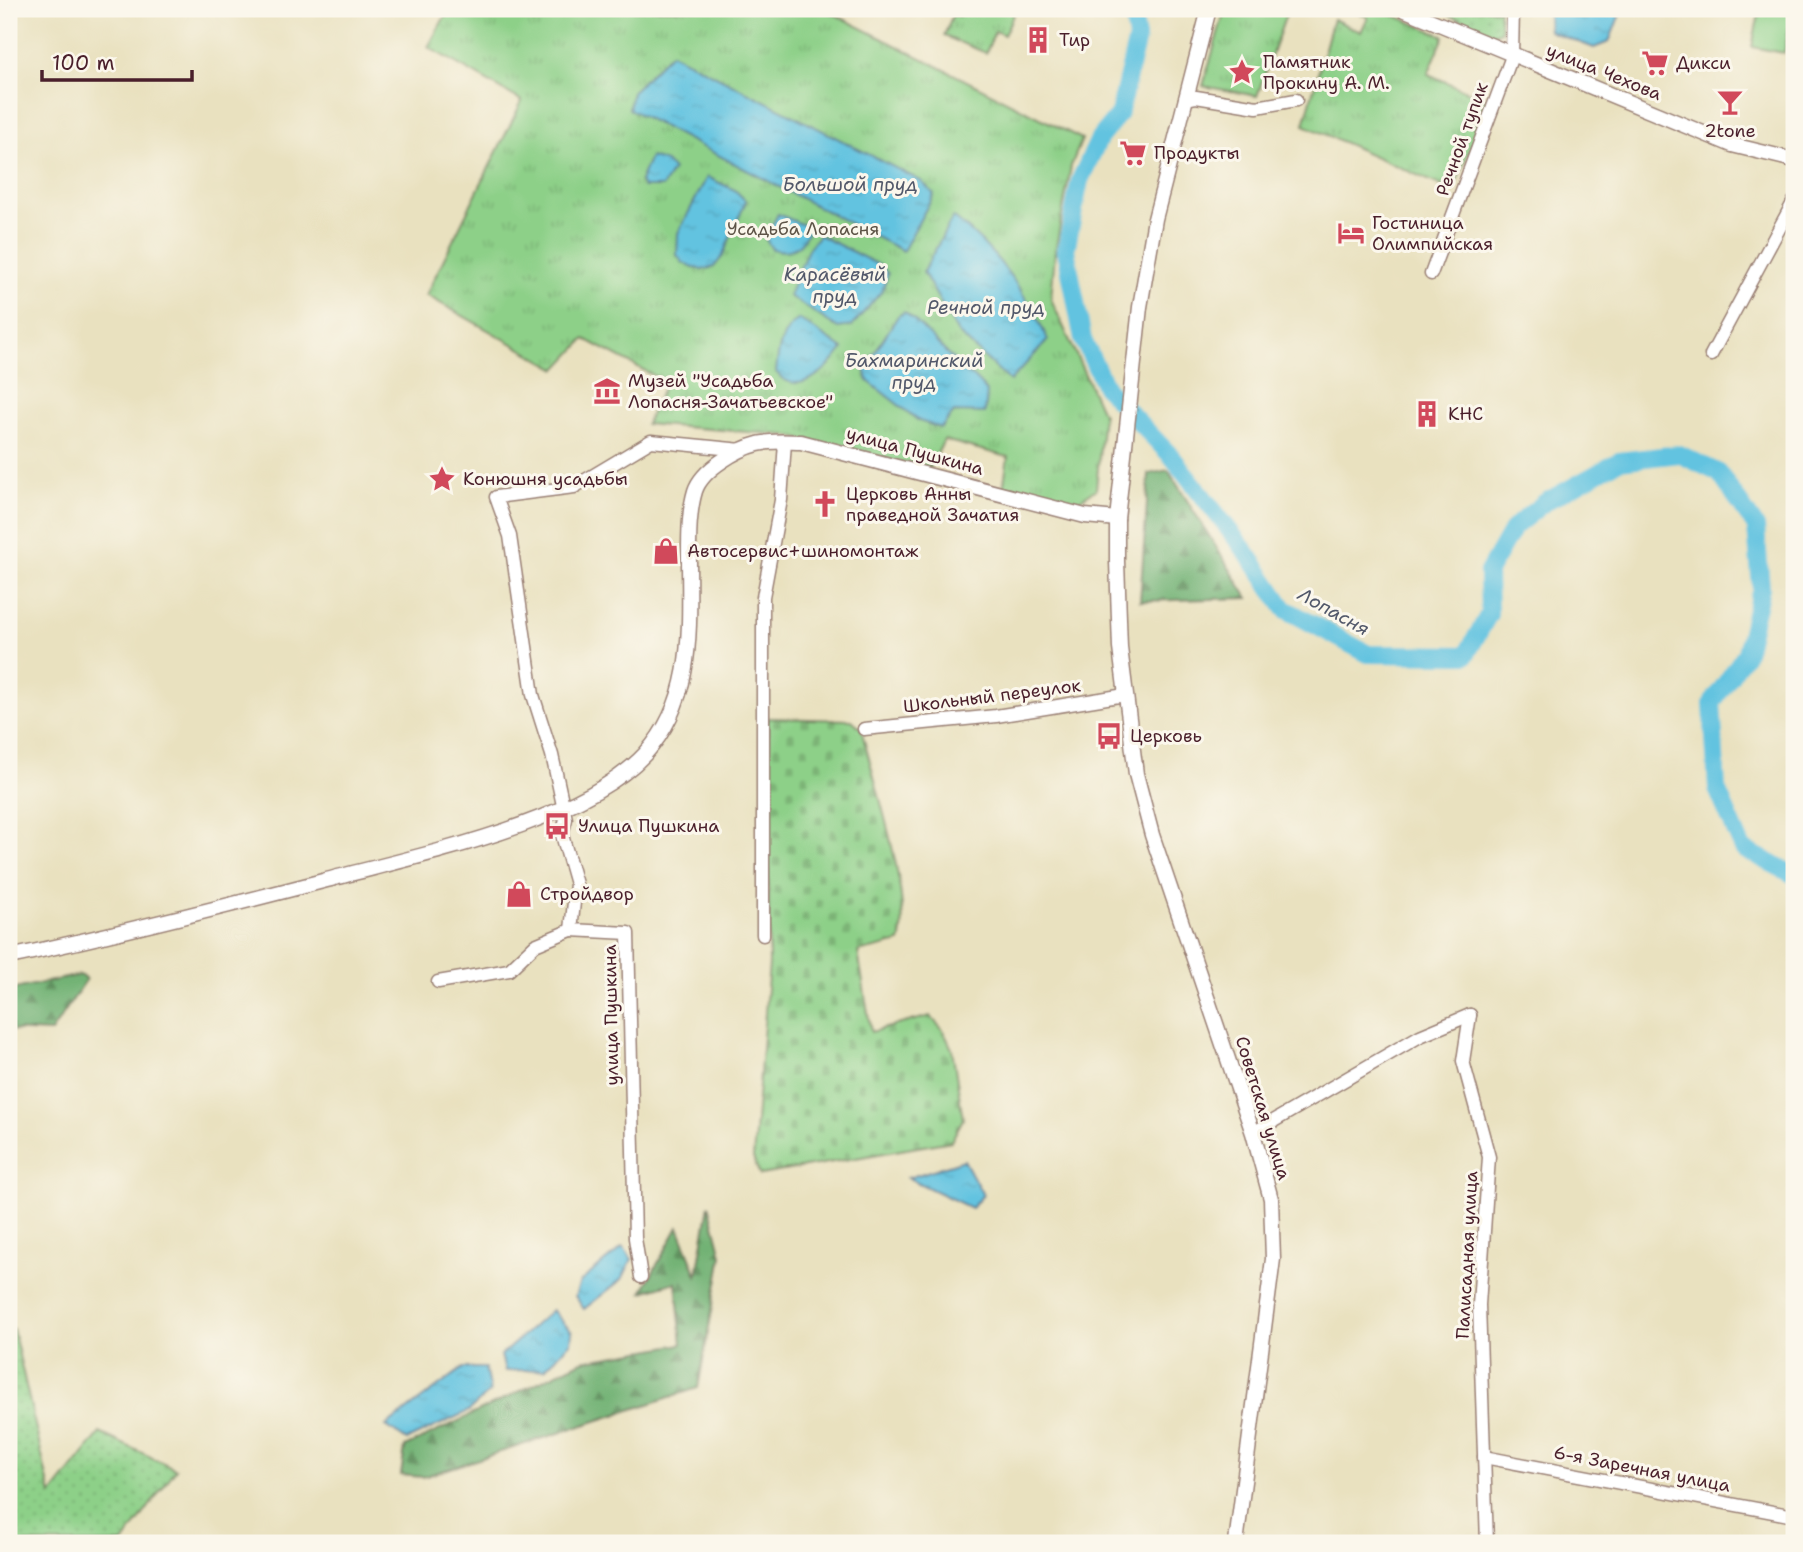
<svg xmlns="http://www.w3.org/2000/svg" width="1803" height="1552" font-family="'Shantell Sans',sans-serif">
  <defs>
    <pattern id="grass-dots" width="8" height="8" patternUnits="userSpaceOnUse" patternTransform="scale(1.75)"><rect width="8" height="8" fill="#8dd088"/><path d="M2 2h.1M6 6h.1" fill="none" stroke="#7bb276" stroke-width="1.8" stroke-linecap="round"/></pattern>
    <pattern id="forest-firs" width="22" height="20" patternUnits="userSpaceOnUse" patternTransform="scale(1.75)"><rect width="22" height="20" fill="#72b274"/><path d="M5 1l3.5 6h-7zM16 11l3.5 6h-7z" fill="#60905f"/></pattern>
    <pattern id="cemetery-stones" width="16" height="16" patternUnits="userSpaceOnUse" patternTransform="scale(1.75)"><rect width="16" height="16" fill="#8dd088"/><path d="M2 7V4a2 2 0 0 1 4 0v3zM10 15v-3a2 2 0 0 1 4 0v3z" fill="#7bb276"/></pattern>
    <pattern id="park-tufts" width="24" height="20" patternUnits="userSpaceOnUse" patternTransform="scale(1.75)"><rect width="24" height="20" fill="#8dd088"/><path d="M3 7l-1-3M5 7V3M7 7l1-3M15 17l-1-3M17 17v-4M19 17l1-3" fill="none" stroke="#7bb276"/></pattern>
    <pattern id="water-ripples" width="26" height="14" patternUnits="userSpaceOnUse" patternTransform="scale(1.75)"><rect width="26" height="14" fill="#62c3e0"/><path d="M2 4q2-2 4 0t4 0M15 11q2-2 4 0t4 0" fill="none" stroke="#57a7c0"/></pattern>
  </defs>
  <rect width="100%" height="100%" fill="#fbf7ec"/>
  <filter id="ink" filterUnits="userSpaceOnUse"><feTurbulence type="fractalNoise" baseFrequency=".0143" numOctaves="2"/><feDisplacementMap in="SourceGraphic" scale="14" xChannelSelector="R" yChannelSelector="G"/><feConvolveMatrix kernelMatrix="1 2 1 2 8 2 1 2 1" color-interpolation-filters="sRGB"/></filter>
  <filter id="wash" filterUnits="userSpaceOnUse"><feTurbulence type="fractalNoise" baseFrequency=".00686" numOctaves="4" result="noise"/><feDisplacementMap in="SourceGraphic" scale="28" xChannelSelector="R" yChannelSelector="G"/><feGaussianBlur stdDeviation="1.57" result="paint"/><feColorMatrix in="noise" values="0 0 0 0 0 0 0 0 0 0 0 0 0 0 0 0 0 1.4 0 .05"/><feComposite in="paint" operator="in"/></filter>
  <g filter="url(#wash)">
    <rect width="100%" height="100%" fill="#e9e1bf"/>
    <!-- grass -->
    <g fill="url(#grass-dots)" stroke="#6c785a" stroke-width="2">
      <path d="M1435,9H1499L1501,31L1494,34Z"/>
      <path d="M13,1329L51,1495L100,1433L176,1469L123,1543H9V1330Z"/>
    </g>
    <!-- forest -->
    <g fill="url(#forest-firs)" stroke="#5e6850" stroke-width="2">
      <path d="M1168,470L1248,598L1140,601L1149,474Z"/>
      <path d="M80,975L86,980L51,1032L9,1030V990Z"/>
      <path d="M709,1205L722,1255L698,1388L423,1477L401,1475L405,1447L582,1361L682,1344L676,1282L642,1292L678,1227L697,1275Z"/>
    </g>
    <!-- cemetery -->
    <path fill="url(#cemetery-stones)" stroke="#6c785a" stroke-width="2" d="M767,718L852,720L861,728C873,779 913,897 900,942L858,952L871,1032L930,1016L943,1030L952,1049L963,1119L951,1141L760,1175L753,1158L769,964Z"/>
    <!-- park -->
    <g fill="url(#park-tufts)" stroke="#6c785a" stroke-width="2">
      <path d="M449,9H824L1082,139L1071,166L1055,253L1051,299L1103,415L1096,489L1072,505L1003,489L1008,457L944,440L929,470L785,435L646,424L666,382L585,339L557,369L426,295L522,101L428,47Z"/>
      <path d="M962,9H1016L1004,35L995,31L986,53L944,36L953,14L959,16Z"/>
      <path d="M1225,9H1288L1257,96L1203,86Z"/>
      <path d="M1348,9H1379L1444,36L1428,74L1489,101L1453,191L1304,125L1333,19L1361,32L1368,17Z"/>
    </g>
    <!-- pitch -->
    <path fill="#8dd088" stroke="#6c785a" stroke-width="2" d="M1760,9H1793L1784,53L1752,47Z"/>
    <!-- water -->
    <g fill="url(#water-ripples)" stroke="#567186" stroke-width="2">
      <path d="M1548,9H1622L1609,42L1594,48L1549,31Z"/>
      <path d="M671,53L921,181L934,194L903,251L629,109L632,92Z"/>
      <path d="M650,157L666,162L673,170L662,187H643L640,181Z"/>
      <path d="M707,177L735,190L746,201L722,257L714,267L701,270L683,263L677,255L678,233Z"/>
      <path d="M778,214L804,225L808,230C802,248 790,254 772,249L765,238Z"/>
      <path d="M953,217C994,247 1027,294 1048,340L1010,381L958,333L923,272Z"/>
      <path d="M819,235L881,266L888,274L882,291L852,326L838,328L789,296L808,249Z"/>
      <path d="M904,312C924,326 938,346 956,362C968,373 977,378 987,392L985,413L954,412L941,428L919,421L868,381L865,368L898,316Z"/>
      <path d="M799,319L843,349C829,368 798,400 776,372C778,351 780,332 799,319Z"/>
      <path d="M964,1160L983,1195L971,1208L908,1178Z"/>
      <path d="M623,1247L632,1259L622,1279L584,1309L575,1296L580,1282Z"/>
      <path d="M552,1310L572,1332L571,1342L545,1369L505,1371L501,1355Z"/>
      <path d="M463,1368H485L490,1392L469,1411L407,1440L386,1426Z"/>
    </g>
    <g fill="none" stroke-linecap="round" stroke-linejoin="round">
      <!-- river -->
      <path stroke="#62c3e0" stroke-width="18" d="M1132,9L1137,38L1119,114L1099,139L1080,180L1066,250L1083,340L1106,388L1173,458L1247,553L1285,609L1368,654L1466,655L1489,614L1488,572L1513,528L1545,502L1619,461L1679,454L1719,473L1756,527L1761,588L1746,653L1712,703L1717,789L1743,849L1794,875"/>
    </g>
  </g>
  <g filter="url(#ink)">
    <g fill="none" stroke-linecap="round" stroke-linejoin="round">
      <defs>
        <g id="minor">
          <path d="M1185,99L1196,97L1257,107L1296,100"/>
          <path d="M1431,274L1512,56L1513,9"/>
          <path d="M1711,355L1794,201"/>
          <path d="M864,729L996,716L1125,695"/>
          <path d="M763,935V597L781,500L785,442"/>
          <path d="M438,982L509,970L535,945L571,930"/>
          <path d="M1470,1015L1463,1061L1489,1157L1479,1305L1487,1543"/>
          <path d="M1253,1133L1420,1036L1470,1015"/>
          <path d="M641,1277L635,1238L628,933L571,930L576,884L562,835L566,819L552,755L533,695L510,536L496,497L574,487L651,441L742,450"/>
          <path d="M1484,1457L1794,1516"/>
        </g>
        <g id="major">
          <path d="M1209,9L1155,219L1140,307L1117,519V561L1120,648L1136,774L1152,835L1253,1133L1271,1199L1273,1259L1236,1543"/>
          <path d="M1403,9L1732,145L1794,160"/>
          <path d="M9,957C114,935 219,908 323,881C415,856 580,824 645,754C696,698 689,626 689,555C689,534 689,511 695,491C702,469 738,449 758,444C772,440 788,442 801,442L1085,516L1117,519"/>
        </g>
      </defs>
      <!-- minor casing -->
      <use href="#minor" stroke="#9a8075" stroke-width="15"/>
      <!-- major casing -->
      <use href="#major" stroke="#9a8075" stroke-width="17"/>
      <!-- minor -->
      <use href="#minor" stroke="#fff" stroke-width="12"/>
      <!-- major -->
      <use href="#major" stroke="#fff" stroke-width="14"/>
    </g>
  </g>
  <!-- icons -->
  <defs>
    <symbol id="building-bare" viewBox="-9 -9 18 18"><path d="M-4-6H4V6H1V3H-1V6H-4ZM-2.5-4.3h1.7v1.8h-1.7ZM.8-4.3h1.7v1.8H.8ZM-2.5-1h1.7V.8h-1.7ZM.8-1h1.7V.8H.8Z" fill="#d1495b" stroke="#fbf7ec" stroke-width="2.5" paint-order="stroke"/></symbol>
    <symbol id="supermarket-bare" viewBox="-9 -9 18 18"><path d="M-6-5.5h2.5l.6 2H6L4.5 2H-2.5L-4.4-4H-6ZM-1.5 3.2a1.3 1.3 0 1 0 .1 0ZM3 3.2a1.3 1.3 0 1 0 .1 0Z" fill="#d1495b" stroke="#fbf7ec" stroke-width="2.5" paint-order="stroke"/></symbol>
    <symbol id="sight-bare" viewBox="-9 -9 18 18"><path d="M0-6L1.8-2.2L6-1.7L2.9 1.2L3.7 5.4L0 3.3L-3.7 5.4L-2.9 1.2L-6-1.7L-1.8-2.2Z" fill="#d1495b" stroke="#fbf7ec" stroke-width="2.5" paint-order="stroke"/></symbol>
    <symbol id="bar-bare" viewBox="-9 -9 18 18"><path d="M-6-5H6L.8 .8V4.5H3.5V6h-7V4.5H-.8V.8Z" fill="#d1495b" stroke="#fbf7ec" stroke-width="2.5" paint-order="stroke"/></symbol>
    <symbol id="hotel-bare" viewBox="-9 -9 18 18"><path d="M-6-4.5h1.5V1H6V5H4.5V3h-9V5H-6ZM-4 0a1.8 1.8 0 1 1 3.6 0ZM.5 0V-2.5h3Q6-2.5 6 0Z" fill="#d1495b" stroke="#fbf7ec" stroke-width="2.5" paint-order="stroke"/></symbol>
    <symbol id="museum-bare" viewBox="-9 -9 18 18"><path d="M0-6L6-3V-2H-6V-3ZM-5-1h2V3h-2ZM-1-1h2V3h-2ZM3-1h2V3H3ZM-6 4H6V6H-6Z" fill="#d1495b" stroke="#fbf7ec" stroke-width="2.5" paint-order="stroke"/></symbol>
    <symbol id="church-bare" viewBox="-9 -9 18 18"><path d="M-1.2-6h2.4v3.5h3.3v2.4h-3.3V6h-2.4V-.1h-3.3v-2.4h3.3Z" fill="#d1495b" stroke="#fbf7ec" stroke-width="2.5" paint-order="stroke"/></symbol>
    <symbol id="shop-bare" viewBox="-9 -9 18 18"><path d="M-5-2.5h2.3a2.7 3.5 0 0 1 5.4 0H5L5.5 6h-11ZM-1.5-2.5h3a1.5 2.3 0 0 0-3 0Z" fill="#d1495b" stroke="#fbf7ec" stroke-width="2.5" paint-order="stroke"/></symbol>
    <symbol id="bus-bare" viewBox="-9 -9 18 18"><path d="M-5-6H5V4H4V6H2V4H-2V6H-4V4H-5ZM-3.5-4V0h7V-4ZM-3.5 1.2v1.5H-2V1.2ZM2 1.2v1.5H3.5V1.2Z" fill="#d1495b" stroke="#fbf7ec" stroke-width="2.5" paint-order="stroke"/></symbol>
  </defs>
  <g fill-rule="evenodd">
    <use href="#building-bare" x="1019" y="21" width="38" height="38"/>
    <use href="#supermarket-bare" x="1636" y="44" width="38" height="38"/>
    <use href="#sight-bare" x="1223" y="53" width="38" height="38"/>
    <use href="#bar-bare" x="1711" y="83" width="38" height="38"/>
    <use href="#supermarket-bare" x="1114" y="134" width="38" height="38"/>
    <use href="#hotel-bare" x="1332" y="214" width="38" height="38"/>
    <use href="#museum-bare" x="588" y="372" width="38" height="38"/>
    <use href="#building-bare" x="1408" y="395" width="38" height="38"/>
    <use href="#sight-bare" x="423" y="460" width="38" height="38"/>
    <use href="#church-bare" x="806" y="485" width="38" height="38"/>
    <use href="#shop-bare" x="647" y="532" width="38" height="38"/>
    <use href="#bus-bare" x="1090" y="717" width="38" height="38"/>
    <use href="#bus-bare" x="538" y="807" width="38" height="38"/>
    <use href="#shop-bare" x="500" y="875" width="38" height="38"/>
  </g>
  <g text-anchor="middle" stroke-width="6" stroke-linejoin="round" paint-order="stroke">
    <!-- poi labels -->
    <g font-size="18" fill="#4a1f2b" stroke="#fbf7ec" text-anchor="start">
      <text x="1059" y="46">Тир</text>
      <text x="1263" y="68">Памятник<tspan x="1263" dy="21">Прокину А. М.</tspan></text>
      <text x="1676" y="69">Дикси</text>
      <text x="1730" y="137" text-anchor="middle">2tone</text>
      <text x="1154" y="159">Продукты</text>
      <text x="1372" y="229">Гостиница<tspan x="1372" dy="21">Олимпийская</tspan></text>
      <text x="628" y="387">Музей "Усадьба<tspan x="628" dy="21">Лопасня-Зачатьевское"</tspan></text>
      <text x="1448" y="420">КНС</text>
      <text x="463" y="485">Конюшня усадьбы</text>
      <text x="846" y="500">Церковь Анны<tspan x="846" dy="21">праведной Зачатия</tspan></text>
      <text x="687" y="557">Автосервис+шиномонтаж</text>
      <text x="1130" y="742">Церковь</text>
      <text x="578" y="832">Улица Пушкина</text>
      <text x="540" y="900">Стройдвор</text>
    </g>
    <!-- street labels -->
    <g font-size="18" fill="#4a1f2b" stroke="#fbf7ec">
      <text transform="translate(1604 72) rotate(22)" y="6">улица Чехова</text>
      <text transform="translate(1462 139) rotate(-70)" y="6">Речной тупик</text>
      <text transform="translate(915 451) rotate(15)" y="6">улица Пушкина</text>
      <text transform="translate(992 696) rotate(-7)" y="6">Школьный переулок</text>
      <text transform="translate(611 1015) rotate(-91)" y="6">улица Пушкина</text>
      <text transform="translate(1263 1108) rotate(73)" y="6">Советская улица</text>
      <text transform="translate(1467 1255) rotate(-87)" y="6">Палисадная улица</text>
      <text transform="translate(1642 1469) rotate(11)" y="6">6-я Заречная улица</text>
    </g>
    <!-- park labels -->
    <g font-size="18" fill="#5e5447" stroke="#fbf7ec">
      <text x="803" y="235">Усадьба Лопасня</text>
    </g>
    <!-- water labels -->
    <g font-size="19" font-style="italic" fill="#52586a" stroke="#fbf7ec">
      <text x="850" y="191">Большой пруд</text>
      <text x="835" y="281">Карасёвый<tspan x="835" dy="22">пруд</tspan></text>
      <text x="986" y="314">Речной пруд</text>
      <text x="914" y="367">Бахмаринский<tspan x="914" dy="22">пруд</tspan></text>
      <text transform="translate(1334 611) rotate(29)" y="7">Лопасня</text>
    </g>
  </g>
  <!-- margin -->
  <rect width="1803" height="1552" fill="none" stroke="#fbf7ec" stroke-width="35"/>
  <!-- scale -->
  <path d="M42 70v10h150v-10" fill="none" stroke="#4a1f2b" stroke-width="3.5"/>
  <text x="52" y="70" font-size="21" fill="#4a1f2b" stroke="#fbf7ec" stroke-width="5" paint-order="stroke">100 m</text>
</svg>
